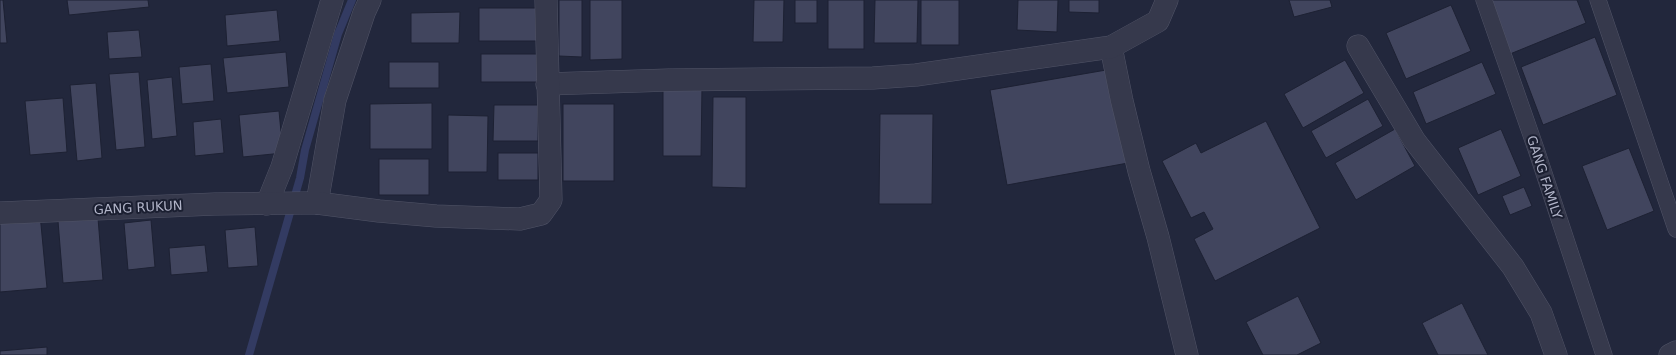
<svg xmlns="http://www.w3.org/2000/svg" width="1676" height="355" font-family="'DejaVu Sans',sans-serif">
  <rect width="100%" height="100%" fill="#22273c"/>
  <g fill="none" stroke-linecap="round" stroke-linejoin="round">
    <!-- stream -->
    <path stroke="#333b62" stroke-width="8" d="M249,355L300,178L305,150L338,34L352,0"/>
  </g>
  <!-- building -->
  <g fill="#41455e" stroke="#1d2133">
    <path d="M0,0H3L7,43H0Z"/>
    <path d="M67,0H148L149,7L69,15Z"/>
    <path d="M559,0H582V57L559,56Z"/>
    <path d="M590,0H622V59L590,60Z"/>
    <path d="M754,0H784L783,42H753Z"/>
    <rect x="795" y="0" width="22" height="23"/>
    <rect x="828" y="0" width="36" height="49"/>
    <path d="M875,0H918L917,43H874Z"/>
    <rect x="921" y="0" width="38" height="45"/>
    <path d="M1018,0H1058L1057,32L1017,30Z"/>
    <path d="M1069,0H1099V13L1069,12Z"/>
    <path d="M1289,0H1330L1332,7L1294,17Z"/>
    <path d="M1489,0H1577L1586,23L1510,54Z"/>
    <path d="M1451,5L1471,51L1406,79L1386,33Z"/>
    <rect x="479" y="8" width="58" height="33"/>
    <path d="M277,10L280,41L227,46L225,15Z"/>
    <path d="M460,12L459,43H411V13Z"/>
    <path d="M139,30L142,57L109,59L107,32Z"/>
    <path d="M1595,37L1617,95L1543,125L1521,67Z"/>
    <path d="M286,52L289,87L227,93L223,58Z"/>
    <rect x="481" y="54" width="57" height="28"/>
    <path d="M1345,60L1364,93L1303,128L1284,94Z"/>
    <rect x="389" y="62" width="50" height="26"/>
    <path d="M1482,62L1496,94L1426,124L1413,92Z"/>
    <path d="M211,64L214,101L182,104L179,67Z"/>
    <path d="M1112,69L1128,163L1007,185L990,90Z"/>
    <path d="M139,72L145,147L116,150L109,74Z"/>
    <path d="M172,77L177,136L152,139L147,80Z"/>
    <path d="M96,83L102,158L77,161L70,85Z"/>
    <path d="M702,87L701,156H663V88Z"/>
    <path d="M713,97H746V188L712,187Z"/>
    <path d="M63,98L67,152L30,155L25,101Z"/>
    <path d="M1368,99L1383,126L1326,158L1311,131Z"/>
    <path d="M432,103V149H370V104Z"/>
    <rect x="563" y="104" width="51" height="77"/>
    <path d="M494,105H538V141H493Z"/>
    <path d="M279,111L283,153L243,157L239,115Z"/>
    <path d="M880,114H933L932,204H879Z"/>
    <path d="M448,115L488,116L487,172H448Z"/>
    <path d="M221,119L224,153L195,156L193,122Z"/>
    <path d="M1266,121L1320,228L1215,281L1194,239L1213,229L1204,212L1191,218L1162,161L1196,143L1201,153Z"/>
    <path d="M1395,129L1415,166L1356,200L1335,163Z"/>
    <path d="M1501,129L1521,176L1478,195L1458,148Z"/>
    <path d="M1629,148L1654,211L1607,230L1582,166Z"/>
    <rect x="498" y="153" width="40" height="27"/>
    <rect x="379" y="159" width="50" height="36"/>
    <path d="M1524,187L1532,206L1510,215L1502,196Z"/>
    <path d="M40,214L47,288L0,292V218Z"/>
    <path d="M98,218L103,280L63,283L58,221Z"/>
    <path d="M151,220L155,267L128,270L124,223Z"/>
    <path d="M255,227L258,266L228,268L225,230Z"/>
    <path d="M205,245L208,272L171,275L169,248Z"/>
    <path d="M1298,296L1321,343L1297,355H1263L1246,322Z"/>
    <path d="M1462,303L1488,355H1438L1422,323Z"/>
    <path d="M47,347V355H0V351Z"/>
  </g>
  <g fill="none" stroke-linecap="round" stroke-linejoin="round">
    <defs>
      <g id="lane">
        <path d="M1484,0L1536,149L1604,355"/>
        <path d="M1598,0L1676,229"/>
      </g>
      <g id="street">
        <path d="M1358,46L1414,140L1513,267L1541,313L1556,355"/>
        <path d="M1111,47L1122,101L1139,171L1158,237L1187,355"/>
        <path d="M547,84L669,80L873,78L916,75L1111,47L1158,21L1167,0"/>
        <path d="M317,203L335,100L364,13L370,0"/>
        <path d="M267,204L282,167L332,0"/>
        <path d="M0,213L215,204L304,203H317L379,211L436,216L520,219L541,214L551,200L546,0"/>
        <path d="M1670,355L1676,352"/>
      </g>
    </defs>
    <!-- lane casing -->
    <use href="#lane" stroke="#515467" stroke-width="17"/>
    <!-- street casing -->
    <use href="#street" stroke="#515467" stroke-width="23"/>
    <!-- lane -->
    <use href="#lane" stroke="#36394c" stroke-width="16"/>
    <!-- street -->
    <use href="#street" stroke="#36394c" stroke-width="22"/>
  </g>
  <g text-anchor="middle" stroke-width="4" stroke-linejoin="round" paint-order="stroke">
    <!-- street labels -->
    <g font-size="13" fill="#b1b4c8" stroke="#1b1f31">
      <text transform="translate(1545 177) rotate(72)" y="5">GANG FAMILY</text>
      <text transform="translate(138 207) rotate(-3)" y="5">GANG RUKUN</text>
    </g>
  </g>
</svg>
